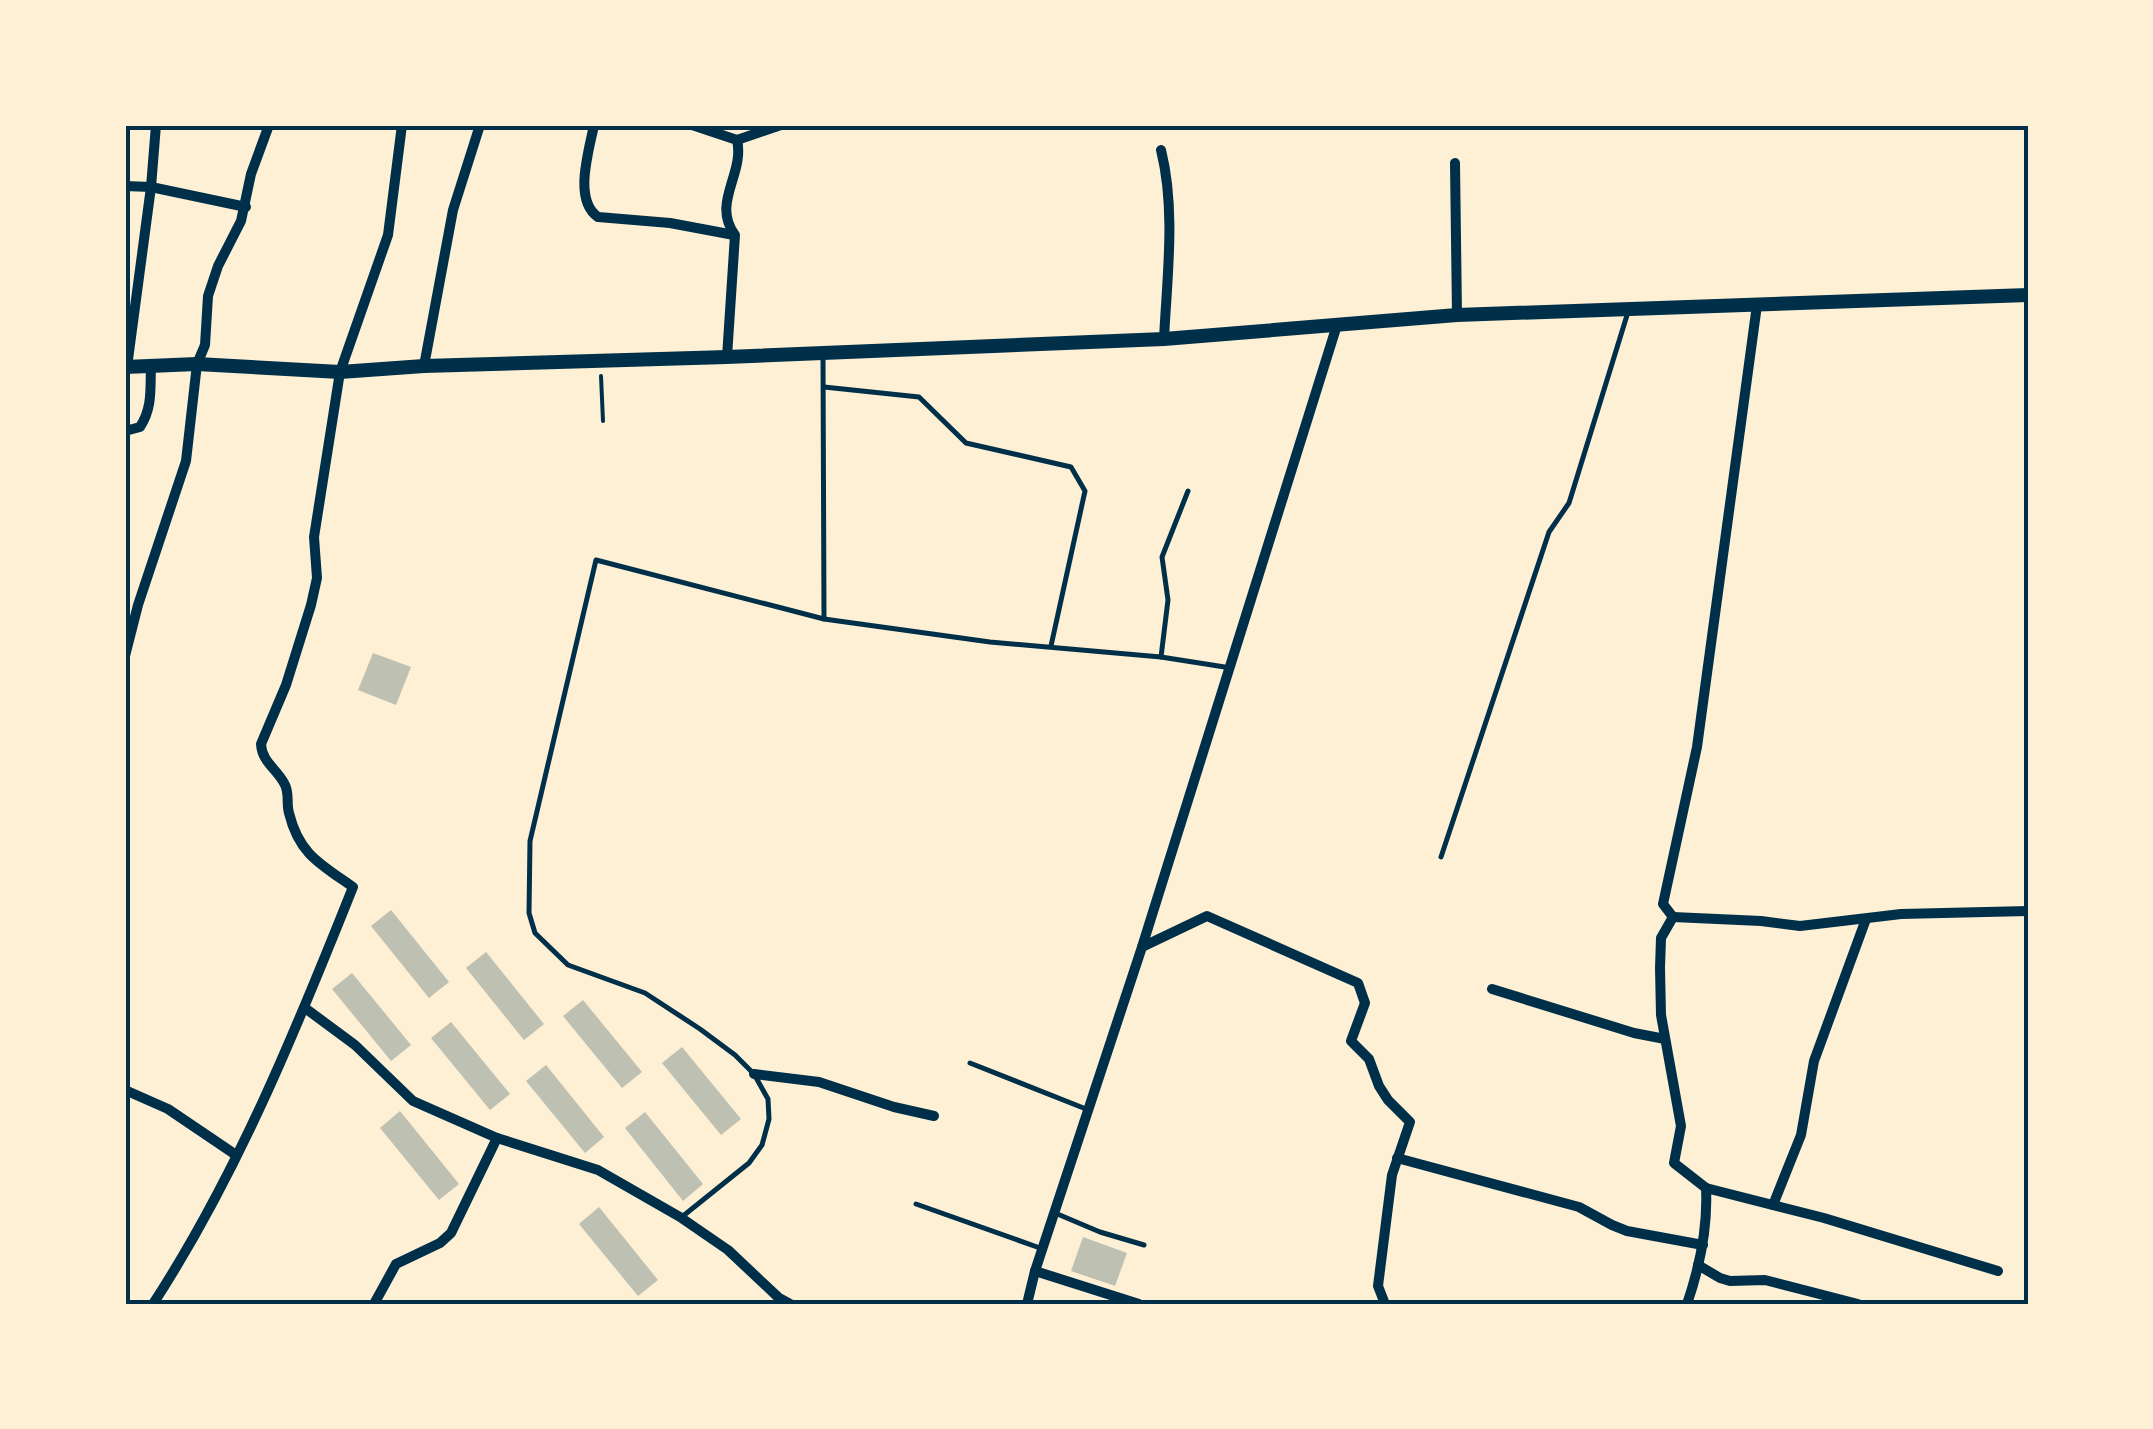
<svg xmlns="http://www.w3.org/2000/svg" width="2153" height="1429" font-family="Poppins,sans-serif">
  <rect width="100%" height="100%" fill="#fdf0d5"/>
  <!-- building -->
  <g fill="#bec0b2">
    <path d="M373,653L411,667L396,705L358,690Z"/>
    <path d="M391,910L449,982L429,998L371,926Z"/>
    <path d="M486,952L544,1024L524,1040L466,968Z"/>
    <path d="M352,973L411,1045L391,1061L332,989Z"/>
    <path d="M583,1000L642,1072L622,1088L563,1016Z"/>
    <path d="M451,1022L510,1094L490,1110L431,1038Z"/>
    <path d="M682,1047L741,1119L721,1135L662,1063Z"/>
    <path d="M546,1065L604,1137L585,1153L526,1081Z"/>
    <path d="M400,1111L459,1184L439,1200L380,1128Z"/>
    <path d="M645,1112L703,1184L683,1201L625,1128Z"/>
    <path d="M599,1207L658,1280L638,1296L579,1224Z"/>
    <path d="M1083,1237L1127,1253L1115,1286L1071,1271Z"/>
  </g>
  <g fill="none" stroke-linecap="round" stroke-linejoin="round">
    <!-- path -->
    <path stroke="#003049" stroke-width="4" d="M601,376L603,421"/>
    <!-- service -->
    <g stroke="#003049" stroke-width="5">
      <path d="M823,357L824,619"/>
      <path d="M824,387L919,397L966,443L1071,467L1085,491L1051,646"/>
      <path d="M1161,657L1168,600L1162,557L1188,491"/>
      <path d="M1441,857L1549,532L1569,503L1628,312"/>
      <path d="M970,1063L1086,1109"/>
      <path d="M916,1204L1040,1248"/>
      <path d="M1055,1213L1100,1232L1144,1245"/>
      <path d="M683,1216L749,1163L762,1145L769,1119L768,1099L754,1074L735,1055L700,1029L645,993L568,965L535,933L529,913L530,841L596,560L824,619L990,642L1161,657L1231,668"/>
    </g>
    <!-- minor -->
    <g stroke="#003049" stroke-width="10">
      <path d="M594,125C589,151 573,200 598,217L670,223L734,235"/>
      <path d="M692,125L737,140C745,174 711,203 735,235L727,357"/>
      <path d="M737,140L781,125"/>
      <path d="M1161,150C1176,210 1167,277 1164,339"/>
      <path d="M1455,163L1457,315"/>
      <path d="M125,186L151,187L246,207"/>
      <path d="M424,366L453,210L480,125"/>
      <path d="M127,367L151,187L156,125"/>
      <path d="M125,431L140,427C153,407 150,388 151,365"/>
      <path d="M125,656L138,605L186,461L197,364L205,345L208,296L218,266L241,221L251,174L269,125"/>
      <path d="M1673,917L1761,921L1800,926L1901,914L2028,911"/>
      <path d="M1142,947L1207,916L1358,983L1365,1003L1351,1041L1369,1059L1379,1086L1388,1100L1410,1122L1392,1175L1378,1286L1385,1304"/>
      <path d="M1492,989L1634,1033L1665,1039"/>
      <path d="M305,1008L355,1045L413,1101L497,1138L598,1170L680,1217L728,1250L779,1298L790,1304"/>
      <path d="M754,1074L819,1082L894,1107L934,1116"/>
      <path d="M125,1090L168,1109L236,1155"/>
      <path d="M1397,1158L1579,1207L1612,1225L1627,1231L1703,1245"/>
      <path d="M1706,1188L1824,1218L1998,1271"/>
      <path d="M1773,1205L1801,1135L1814,1061L1866,919"/>
      <path d="M1698,1265L1720,1278L1730,1281L1765,1280L1858,1304"/>
      <path d="M1035,1271L1139,1304"/>
      <path d="M153,1304C237,1175 296,1030 353,887C320,864 299,854 289,813C286,803 290,792 284,783C276,768 262,762 261,744L286,685L311,605L317,578L314,537L340,372L388,235L402,125"/>
      <path d="M374,1304L396,1264L440,1243L451,1233L497,1138"/>
      <path d="M1027,1304L1035,1271L1142,947L1337,325"/>
      <path d="M1687,1304C1700,1266 1708,1228 1706,1188L1674,1163L1681,1126L1661,1015L1660,968L1661,938L1673,917L1663,904L1697,747L1757,305"/>
    </g>
    <!-- tertiary -->
    <path stroke="#003049" stroke-width="14" d="M125,367L197,364L340,372L424,366L727,357L1164,339L1457,315L2028,295"/>
  </g>
  <!-- border -->
  <rect width="2153" height="1429" fill="none" stroke="#fdf0d5" stroke-width="255"/>
  <rect x="128" y="128" width="1898" height="1174" fill="none" stroke="#003049" stroke-width="4"/>
</svg>
